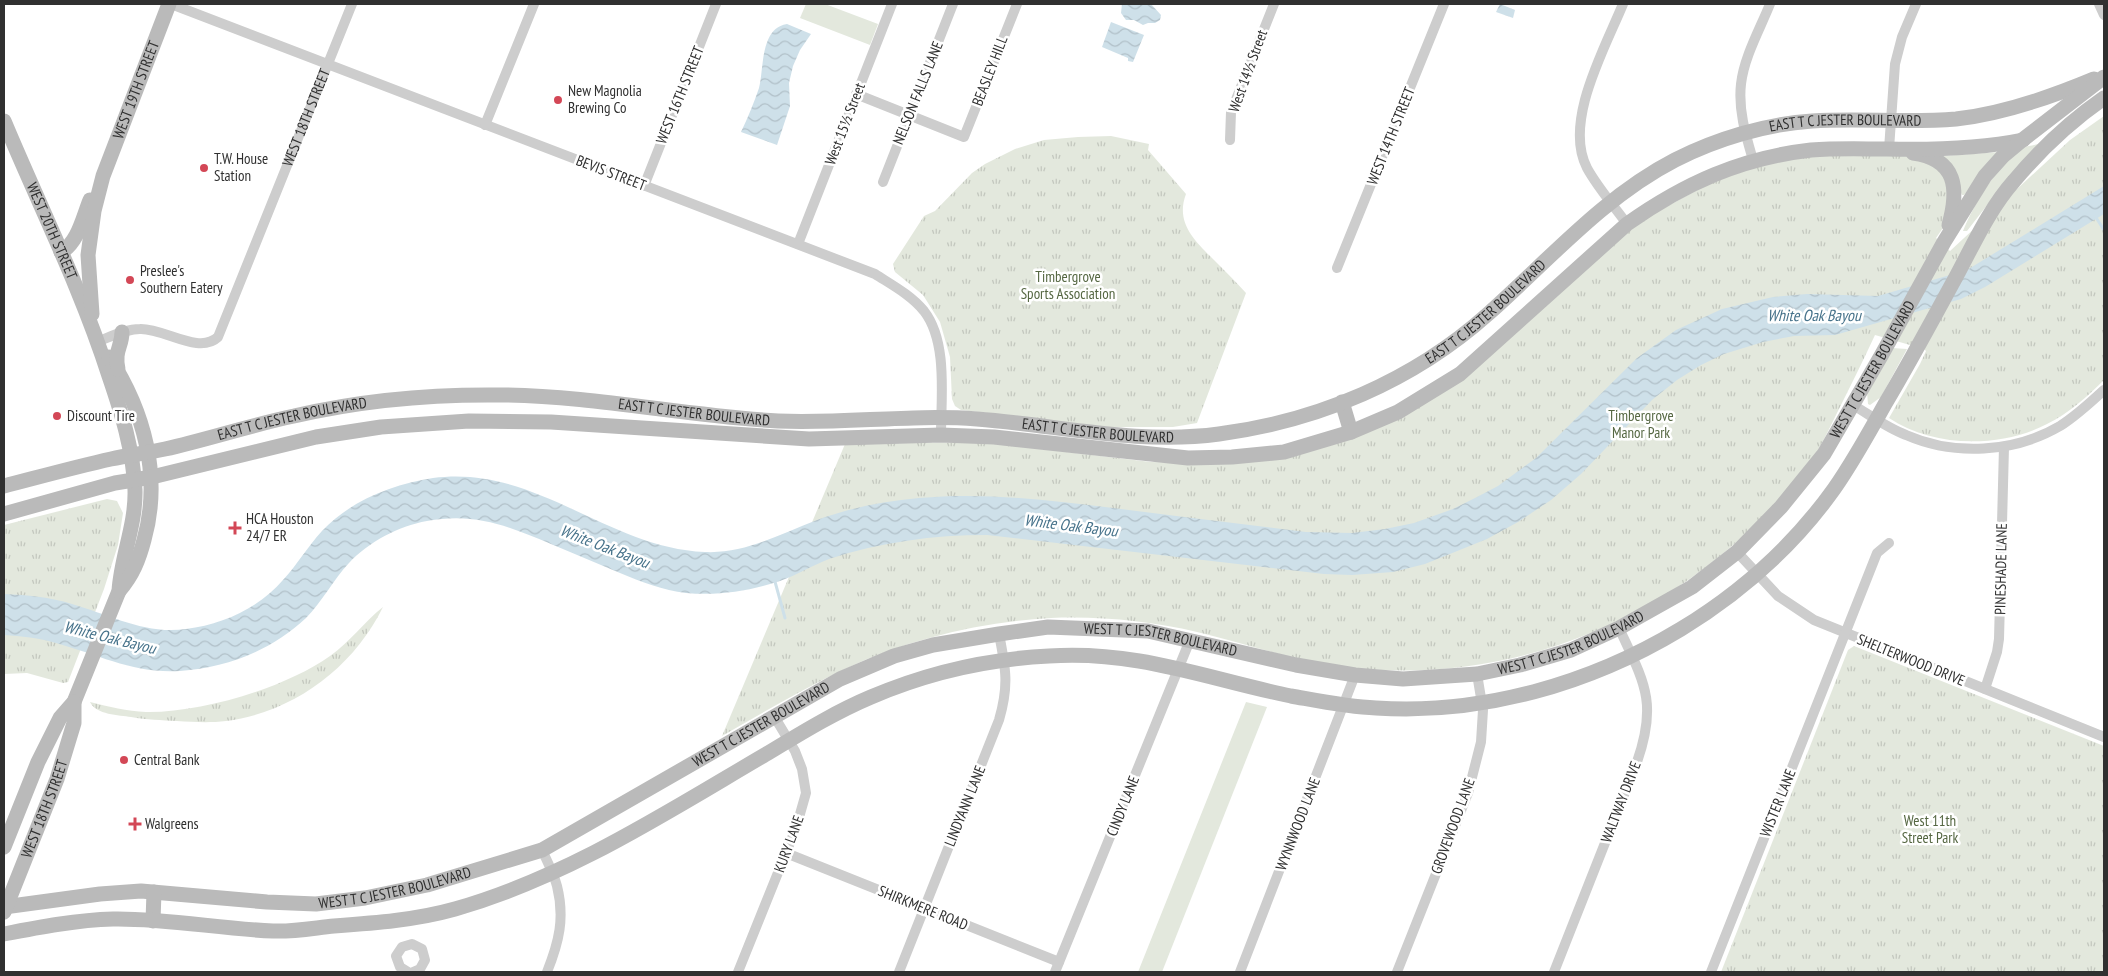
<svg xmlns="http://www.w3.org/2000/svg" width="2108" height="976" font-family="'PT Sans Narrow',sans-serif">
  <defs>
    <pattern id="park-tufts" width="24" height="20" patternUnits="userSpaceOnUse" patternTransform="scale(1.25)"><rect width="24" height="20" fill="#e3e8dd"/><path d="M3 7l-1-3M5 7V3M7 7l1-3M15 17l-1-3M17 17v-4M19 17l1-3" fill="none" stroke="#c3c7be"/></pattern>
    <pattern id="water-waves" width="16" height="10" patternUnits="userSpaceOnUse" patternTransform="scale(1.25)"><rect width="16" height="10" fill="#cee0e9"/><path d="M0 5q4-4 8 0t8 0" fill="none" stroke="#b1c0c8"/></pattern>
  </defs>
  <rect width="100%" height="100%" fill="#fff"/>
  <!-- grass -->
  <g fill="#e3e8dd">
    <path d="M806,4H825L878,24L870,45L800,18Z"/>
    <path d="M2038,144L2008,178L1967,231H1963C1973,206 1997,166 2019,150C2024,146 2032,146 2038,144Z"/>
    <path d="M1999,152L1964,195H1962L1943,156Z"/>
    <path d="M1892,348L1907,349L1881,397L1870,405L1868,404L1867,392Z"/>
    <path d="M1246,702L1267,707L1162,972H1138Z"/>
  </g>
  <!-- park -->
  <g fill="url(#park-tufts)">
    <path d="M2104,116V380C2087,397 2069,413 2047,424C2001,448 1933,448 1889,418L1920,364L1926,351L1924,349L1875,335C1863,361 1850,387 1837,413C1828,431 1820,449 1808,465C1701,607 1524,689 1346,667C1295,661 1247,644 1197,632C1150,621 1100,616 1051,618C981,622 909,639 845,669C803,689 762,713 722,736L845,444L982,442L1151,462L1224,463L1395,418L1642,220L1725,175L1803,156H1918L1926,158L1949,181L1945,225L1936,238L1950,251L2070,140Z"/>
    <path d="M1111,136L1149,144L1148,150L1186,194C1175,223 1195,241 1214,260C1225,271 1236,282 1246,293L1197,423L1173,427H1109L961,410L955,406L952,399L950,357L940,322L923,295L895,272L893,264L924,216L935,211L972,173L985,164L1015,149L1044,140L1078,137Z"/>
    <path d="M107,499L117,501L123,513L118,545L104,589L68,682L63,683L27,673L4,674V525Z"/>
    <path d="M383,607C353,668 294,712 226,721C210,723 193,722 177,721C161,720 147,720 131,717C119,715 96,715 90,702C109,707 127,711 146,712C201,713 285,688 330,656C350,642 364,622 383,607Z"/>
    <path d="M1854,646L2104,746V972H1721L1848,650Z"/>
  </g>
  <!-- water -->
  <g fill="url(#water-waves)">
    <path d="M1122,4H1151L1161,15L1160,20L1155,23H1148L1143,25L1134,20H1126L1121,13Z"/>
    <path d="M1500,4L1515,10L1513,18L1496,12Z"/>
    <path d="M1111,22L1144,35L1133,62L1128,61V58L1102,47Z"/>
    <path d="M787,24L811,34L800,50L793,66L789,83L790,106L777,145L741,132C748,117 754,103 759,88C764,69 760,28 787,24Z"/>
    <path d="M2104,186V214L1985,287L1961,299L1835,335L1794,336L1763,342L1724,354L1701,365L1677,380L1652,400L1581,474L1551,500L1518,522L1487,539L1425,564L1393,572L1352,575L1324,574L987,535C933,535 881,542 829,559C813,565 797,575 780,581C750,591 719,596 686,593C663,590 641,582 620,573C597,563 574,554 551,544C508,526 475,512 427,521C398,526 369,542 349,563C333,580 322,602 306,618C272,650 227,668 180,671C135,674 99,655 56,643C39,638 21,636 4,635V594C27,595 50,597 72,604C111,615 145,635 186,629C223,624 259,608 283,580C297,565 308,546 322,531C350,501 393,484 433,478C535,464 607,548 705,552C745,554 780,534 817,520C850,508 884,501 919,498C984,492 1048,500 1113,508C1177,516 1241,524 1306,532L1352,533L1385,529L1414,523L1453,509L1477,497L1498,486L1536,458L1637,358L1676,330L1722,309L1773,297L1807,294L1878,296L1967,270Z"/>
  </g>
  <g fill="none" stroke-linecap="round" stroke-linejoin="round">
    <!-- stream -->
    <g stroke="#cee0e9" stroke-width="3">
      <path d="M2095,216L2104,230"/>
      <path d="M774,578L785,618"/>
    </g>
    <!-- street -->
    <g stroke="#cdcdcd" stroke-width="10">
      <path d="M171,4L875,274C892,285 911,295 924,311C948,342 941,397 941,435"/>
      <path d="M1623,4C1605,48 1563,122 1587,168C1598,188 1614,206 1627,224"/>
      <path d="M2099,4L2104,15"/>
      <path d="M856,94L964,137L1017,4"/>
      <path d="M485,125L534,4"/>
      <path d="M1230,140L1231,112L1274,4"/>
      <path d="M1889,149L1895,64L1902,37L1916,4"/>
      <path d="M1753,160C1746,136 1738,110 1741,84C1744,57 1760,29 1770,4"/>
      <path d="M883,182L953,4"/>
      <path d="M644,186L716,4"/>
      <path d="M798,244L892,4"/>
      <path d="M1337,268L1444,4"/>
      <path id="s1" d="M99,341C112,336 126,329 140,329C164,328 199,355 218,337L352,4"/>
      <path d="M1853,405C1870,415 1887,428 1906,435C1954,456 2014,453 2060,426C2076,416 2090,403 2104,390"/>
      <path d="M1737,552L1778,596L1814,620L2104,737"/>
      <path d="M1985,689L1997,652L1999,639L2004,447"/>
      <path d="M542,850C547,861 554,874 557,886C565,918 559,942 547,972"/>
      <path d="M786,853L1059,962"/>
      <path d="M408,972L400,967L396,956L402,947L412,944L422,949L425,960L420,969L413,972"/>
      <path d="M738,972L796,828L806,793L802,769L795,751L774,716"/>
      <path d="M899,972L999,720C1009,686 1006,669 999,634"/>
      <path d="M1055,972L1190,640"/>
      <path d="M1240,972L1355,675"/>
      <path d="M1397,972L1468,793L1481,742L1483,710L1477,674"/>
      <path d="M1554,972L1637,762C1658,702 1644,682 1619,628"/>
      <path d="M1711,972L1877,553L1889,543"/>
    </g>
    <!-- secondary -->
    <g stroke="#bababa" stroke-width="15">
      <path id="s2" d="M4,121C39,205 81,288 109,376C122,414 133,449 135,490C136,525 121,557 119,591L74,702L60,718L38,762L4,847"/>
      <path d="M1913,153C1957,159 1959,189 1949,225"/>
      <path d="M61,252C78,243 83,217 90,200"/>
      <path id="s3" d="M92,314L88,255L94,211L103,176L169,4"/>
      <path d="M109,357C144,411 162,476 144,540C139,559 133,575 119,591"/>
      <path d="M118,369C114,350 122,347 122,332"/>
      <path d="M1342,402L1351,432"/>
      <path id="s4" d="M4,486C39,477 75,467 111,459C129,455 147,453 165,449C209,439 251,425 294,416C362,400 433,394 503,395C595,396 686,416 778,421C844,424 911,414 977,419C1058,425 1138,445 1219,434C1318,421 1413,381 1488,314C1548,261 1603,197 1675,160C1716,139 1766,124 1812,121C1860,118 1908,123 1956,119C2003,114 2051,97 2094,79"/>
      <path d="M4,514L115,483L152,477L316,437L381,427L469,421L551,422L809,439L941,435L994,437L1188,458L1232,457L1284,452L1351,432L1398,412L1460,374L1627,224C1685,183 1741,158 1811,150C1837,148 1862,149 1887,149C1932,150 1979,149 2023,140"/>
      <path id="s5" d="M4,907L100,894L141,891L267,902L316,904L365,898L427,885L542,850L840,679L894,656L933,645L999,634L1048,627L1148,631L1296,665L1355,675L1403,679L1477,674L1520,665L1571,650L1619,628L1692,587L1737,552L1781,507L1824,454L1881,356L1944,242L1985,176L2003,156L2021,141L2104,77"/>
      <path id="s6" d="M4,912L57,779L74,723V702"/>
      <path d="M153,921L154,892"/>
      <path d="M4,934C40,927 77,920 113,919C166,918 220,929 273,931C293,932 314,928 334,926C375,923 416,920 455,909C567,877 664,814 763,756C798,735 833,713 871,697C927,673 989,659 1049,656C1137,650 1208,679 1291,696C1319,701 1347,707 1376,708C1482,715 1590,684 1681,629C1740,593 1794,545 1834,489C1853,462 1869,433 1885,404C1910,362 1933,319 1957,275C1974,243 1990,208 2014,181C2040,150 2071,121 2104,98"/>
    </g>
  </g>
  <!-- markers -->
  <g fill="#d34756" stroke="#fff" stroke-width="2">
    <circle cx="558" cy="100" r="5"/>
    <circle cx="204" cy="168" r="5"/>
    <circle cx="130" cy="280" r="5"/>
    <circle cx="57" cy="416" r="5"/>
    <path d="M232.5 520.5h5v5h5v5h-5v5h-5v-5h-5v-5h5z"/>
    <circle cx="124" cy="760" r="5"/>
    <path d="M132.5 816.5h5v5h5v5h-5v5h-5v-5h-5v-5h5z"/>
  </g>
  <g text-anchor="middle" stroke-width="5" stroke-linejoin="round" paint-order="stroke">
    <!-- street labels -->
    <g font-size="15" fill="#303030" stroke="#fff">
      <text transform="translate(990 71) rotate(-69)" y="5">BEASLEY HILL</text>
      <text transform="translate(1248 71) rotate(-70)" y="5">West 14½ Street</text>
      <text dy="5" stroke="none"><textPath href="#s3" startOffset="232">WEST 19TH STREET</textPath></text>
      <text transform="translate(918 93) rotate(-68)" y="5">NELSON FALLS LANE</text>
      <text transform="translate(680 95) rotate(-68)" y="5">WEST 16TH STREET</text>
      <text dy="5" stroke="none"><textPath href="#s1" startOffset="361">WEST 18TH STREET</textPath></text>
      <text transform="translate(845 124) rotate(-69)" y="5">West 15½ Street</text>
      <text dy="5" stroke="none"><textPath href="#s4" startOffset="1946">EAST T C JESTER BOULEVARD</textPath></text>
      <text transform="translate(1391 136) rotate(-68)" y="5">WEST 14TH STREET</text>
      <text transform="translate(611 173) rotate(21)" y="5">BEVIS STREET</text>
      <text dy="5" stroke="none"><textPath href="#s2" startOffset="120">WEST 20TH STREET</textPath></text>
      <text dy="5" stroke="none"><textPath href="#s4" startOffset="1526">EAST T C JESTER BOULEVARD</textPath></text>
      <text dy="5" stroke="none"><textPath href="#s5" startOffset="2059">WEST T C JESTER BOULEVARD</textPath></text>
      <text dy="5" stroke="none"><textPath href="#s4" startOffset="701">EAST T C JESTER BOULEVARD</textPath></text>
      <text dy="5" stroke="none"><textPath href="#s4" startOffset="296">EAST T C JESTER BOULEVARD</textPath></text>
      <text dy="5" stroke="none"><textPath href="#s4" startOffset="1106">EAST T C JESTER BOULEVARD</textPath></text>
      <text transform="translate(2001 569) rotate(-89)" y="5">PINESHADE LANE</text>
      <text dy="5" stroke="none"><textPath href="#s5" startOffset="1219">WEST T C JESTER BOULEVARD</textPath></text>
      <text dy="5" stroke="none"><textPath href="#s5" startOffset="1639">WEST T C JESTER BOULEVARD</textPath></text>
      <text transform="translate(1911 660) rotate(22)" y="5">SHELTERWOOD DRIVE</text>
      <text dy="5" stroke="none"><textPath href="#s5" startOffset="799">WEST T C JESTER BOULEVARD</textPath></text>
      <text transform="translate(1621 802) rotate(-69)" y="5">WALTWAY DRIVE</text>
      <text transform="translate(1778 803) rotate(-68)" y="5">WISTER LANE</text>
      <text transform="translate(965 806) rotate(-68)" y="5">LINDYANN LANE</text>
      <text transform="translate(1123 806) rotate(-68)" y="5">CINDY LANE</text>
      <text dy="5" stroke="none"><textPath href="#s6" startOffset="111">WEST 18TH STREET</textPath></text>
      <text transform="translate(1298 824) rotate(-69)" y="5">WYNNWOOD LANE</text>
      <text transform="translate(1453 826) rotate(-70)" y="5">GROVEWOOD LANE</text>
      <text transform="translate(789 844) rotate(-70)" y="5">KURY LANE</text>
      <text dy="5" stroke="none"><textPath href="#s5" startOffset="394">WEST T C JESTER BOULEVARD</textPath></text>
      <text transform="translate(923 908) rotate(22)" y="5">SHIRKMERE ROAD</text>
    </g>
    <!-- poi labels -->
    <g font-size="15" fill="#303030" stroke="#fff" text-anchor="start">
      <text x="568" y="96">New Magnolia<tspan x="568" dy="17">Brewing Co</tspan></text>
      <text x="214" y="164">T.W. House<tspan x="214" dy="17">Station</tspan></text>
      <text x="140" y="276">Preslee's<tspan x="140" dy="17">Southern Eatery</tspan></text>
      <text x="67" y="421">Discount Tire</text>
      <text x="246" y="524">HCA Houston<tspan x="246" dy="17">24/7 ER</tspan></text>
      <text x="134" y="765">Central Bank</text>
      <text x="145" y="829">Walgreens</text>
    </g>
    <!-- park labels -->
    <g font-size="15" fill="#556742" stroke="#fff">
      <text x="1068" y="282">Timbergrove<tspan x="1068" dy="17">Sports Association</tspan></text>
      <text x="1641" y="421">Timbergrove<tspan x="1641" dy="17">Manor Park</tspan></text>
      <text x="1930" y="826">West 11th<tspan x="1930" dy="17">Street Park</tspan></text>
    </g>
    <!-- water labels -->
    <g font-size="16" font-style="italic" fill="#46728a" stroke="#fff">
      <text x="1814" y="321">White Oak Bayou</text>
      <text transform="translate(1071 525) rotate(7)" y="6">White Oak Bayou</text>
      <text transform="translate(605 546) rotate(21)" y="6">White Oak Bayou</text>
      <text transform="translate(110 637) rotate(14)" y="6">White Oak Bayou</text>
    </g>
  </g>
  <!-- border -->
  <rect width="2108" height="976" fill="none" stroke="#303030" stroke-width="10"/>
</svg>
